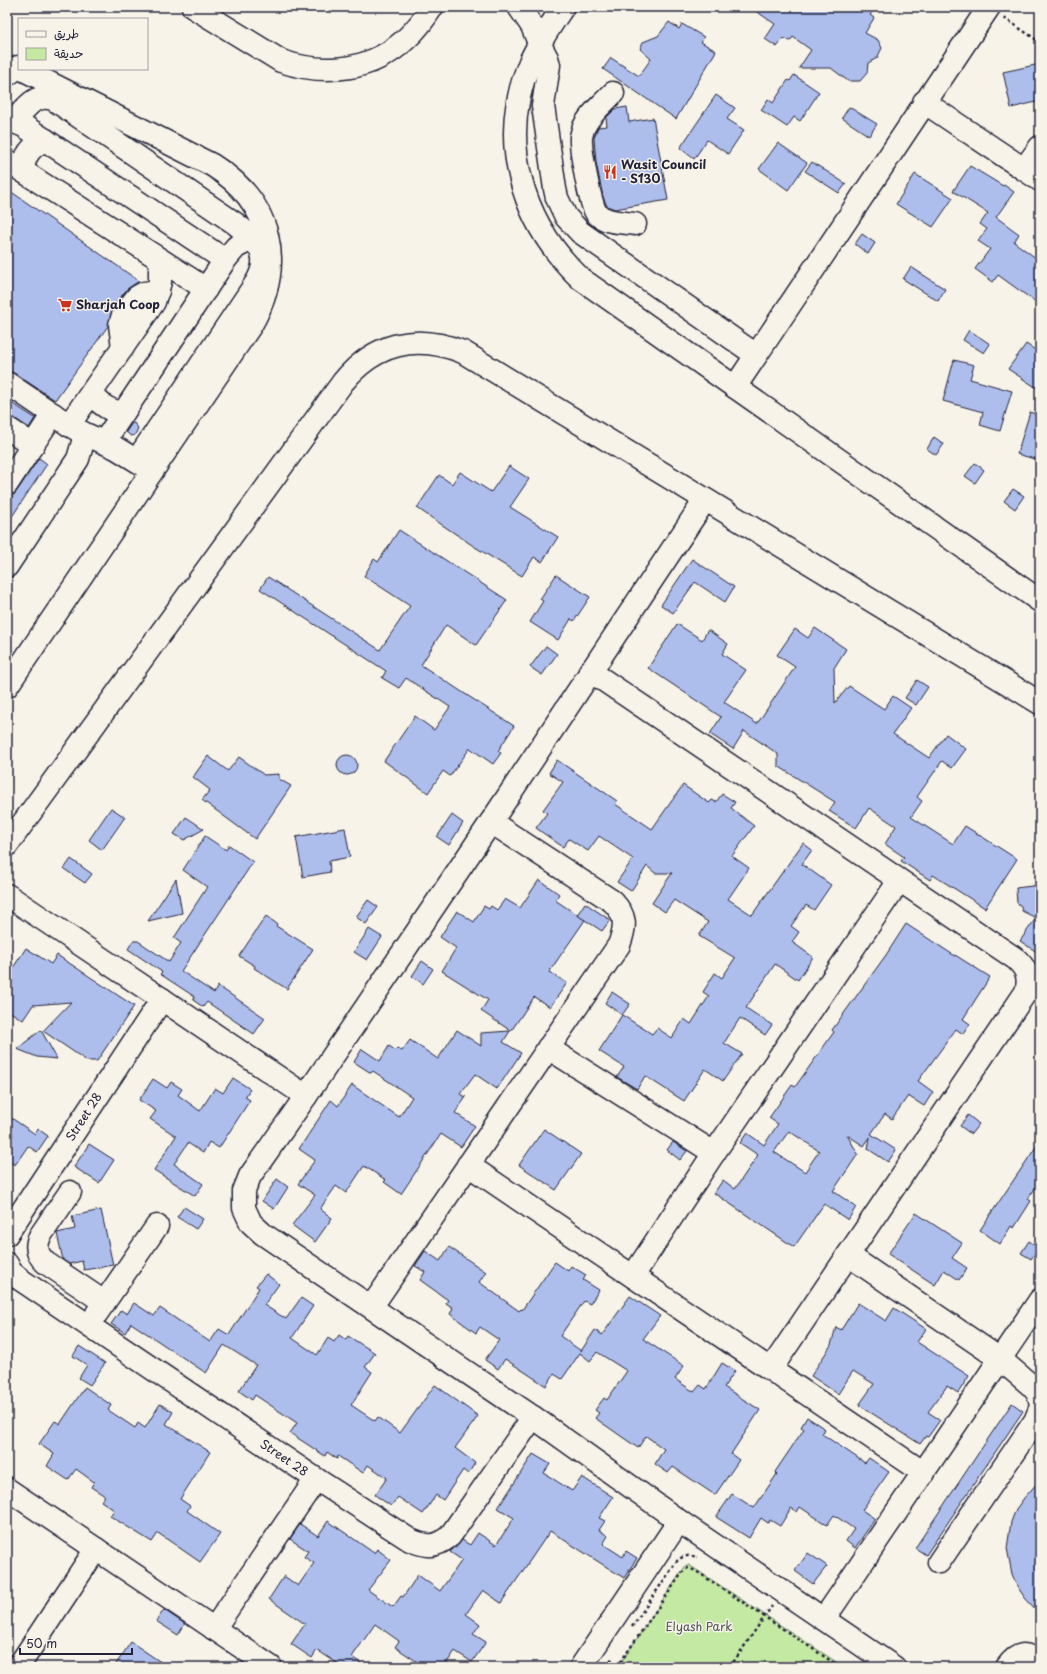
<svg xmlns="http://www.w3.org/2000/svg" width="1047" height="1674" font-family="'Playpen Sans','Playpen Sans Arabic',sans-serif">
  <rect width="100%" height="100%" fill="#f7f3e8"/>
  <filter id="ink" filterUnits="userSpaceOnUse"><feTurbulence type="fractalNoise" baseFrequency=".025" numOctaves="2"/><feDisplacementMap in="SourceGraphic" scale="8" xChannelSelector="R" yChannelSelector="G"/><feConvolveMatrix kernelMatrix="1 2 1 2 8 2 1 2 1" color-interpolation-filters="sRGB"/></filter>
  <g filter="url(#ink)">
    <!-- green -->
    <path fill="#c4e9a3" stroke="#73866f" d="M686,1565H689L844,1667H618Z"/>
    <!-- building -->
    <g fill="#adbeed" stroke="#22223b" fill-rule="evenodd">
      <path d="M750,7H876L870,15L874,18L865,33L878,40L882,48L877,58L868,63L867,73L860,81H848L831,68H799L811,50L793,37L790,41L784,38L777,47L765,39L775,24Z"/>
      <path d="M669,22L679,29L682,24L704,37L701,42L716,51L676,119L603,69L611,58L639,76L651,59L640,49L643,42L658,36Z"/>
      <path d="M1040,64V101L1011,108L1003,72Z"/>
      <path d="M794,75L819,92L800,121L794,117L787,127L761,110L768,99L773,103L788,80L790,81Z"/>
      <path d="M716,95L735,108L727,119L744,130L728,154L707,140L694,159L680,148Z"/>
      <path d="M627,107L629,122L653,118L668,200L615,209L607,206L603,197L596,162L594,138L598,127L607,126L606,118L615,109Z"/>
      <path d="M849,107L877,124L869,136L842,118Z"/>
      <path d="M778,143L807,163L788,190L759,169Z"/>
      <path d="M812,162L846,184L839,193L805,171Z"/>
      <path d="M970,166L1003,186L1004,185L1014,192L996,217L1019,234L1014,242L1040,261V293L1034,301L998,275L993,282L975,269L990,249L978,241L987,229L980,224L988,213L953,191Z"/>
      <path d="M915,174L953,198L933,227L896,204Z"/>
      <path d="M13,193L139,281L127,289L113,307L108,326L55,400L14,373L7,371V201Z"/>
      <path d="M862,234L875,243L868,254L855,244Z"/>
      <path d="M911,267L945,289L938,301L903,279Z"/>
      <path d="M969,330L990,344L984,353L963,340Z"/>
      <path d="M1026,344L1040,353V390L1008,369Z"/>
      <path d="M954,360L974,365L970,379L1012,391L1000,431L980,425L983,412L943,401Z"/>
      <path d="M7,400L35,418L29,428L14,418L7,416Z"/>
      <path d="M1030,412L1040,416V452L1038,460L1017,454Z"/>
      <path d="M132,423H134L138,428L135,435L131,436L126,432Z"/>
      <path d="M934,437L944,444L936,455L927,449Z"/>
      <path d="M39,458L47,464L7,524V503L17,491Z"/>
      <path d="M975,463L984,470L975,483L965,476Z"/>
      <path d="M509,466L529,479L510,507L558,537L542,562L534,557L522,576L475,547L417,508L439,475L452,484L460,472L491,492Z"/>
      <path d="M1013,489L1024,496L1015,509L1004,501Z"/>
      <path d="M399,530L507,600L476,645L446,625L421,665L514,726L498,751L501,753L493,764L470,748L450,776L443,771L428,793L384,761L415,716L434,730L450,707L406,678L399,688L382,678L386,671L260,589L268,577L380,650L410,606L364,576L374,559L378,562Z"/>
      <path d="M692,559L734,587L725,602L695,582L673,613L661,605Z"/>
      <path d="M556,575L590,597L574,621L571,619L558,640L530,622L543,601L540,599Z"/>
      <path d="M677,624L702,640L708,630L728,644L722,654L746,670L724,702L757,724L795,667L777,655L795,629L808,638L815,628L846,649L834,668L835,703L849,686L884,709L893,696L911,708L893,734L929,758L946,734L966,749L952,768L942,761L917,797L922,801L911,817L953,844L965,826L1017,859L985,908L933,875L930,880L901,861L904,857L885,844L896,826L869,808L856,828L829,811L835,802L778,766V754L744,731L733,749L710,734L721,717L648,668Z"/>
      <path d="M546,646L557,654L542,675L530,667Z"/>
      <path d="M917,680L928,687L916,705L905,698Z"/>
      <circle cx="347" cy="765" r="10"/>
      <path d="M208,756L228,771L239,757L264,775L279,774V779L291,786L255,839L202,800L210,790L193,777Z"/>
      <path d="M557,760L617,801L615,804L652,829L683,785L709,803L712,800L716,802L722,794L735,802L731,808L754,826L732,856L749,868L728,899L752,915L803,843L812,850L802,864L831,885L814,910L806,905L791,926L799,932L792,942L813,957L798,980L775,964L746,1008L772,1025L765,1035L740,1018L724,1043L742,1054L734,1065L723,1081L705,1069L684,1101L645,1076L637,1089L617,1077L624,1067L599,1051L622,1015L652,1034L657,1028L672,1038L684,1019L691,1024L709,996L703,992L715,973L722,978L735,958L699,936L708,922L674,900L665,912L652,903L672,873H655L647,866L631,891L617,882L633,859L599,836L588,851L569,839L563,847L536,828L547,813L543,810L563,782L549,773Z"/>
      <path d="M111,808L125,817L102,850L89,840Z"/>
      <path d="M452,815L463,823L449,845L437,837Z"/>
      <path d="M186,817L204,829L184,840L174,834Z"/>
      <path d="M345,828L350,857L329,861L330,872L303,877L296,837Z"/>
      <path d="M205,836L226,850L229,845L253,862L181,971L214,993L218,986L265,1018L254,1034L207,1002L203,1007L193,1000L195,997L160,974L162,972L128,949L133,941H138L169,962L181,943L174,938L207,887L183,870Z"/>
      <path d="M71,859L92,874L85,883L64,869Z"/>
      <path d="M176,879L182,913L148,921Z"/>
      <path d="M539,880L559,894L555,900L585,920L549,972L567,983L550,1007L534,997L511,1031L481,1011L488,1000L442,971L456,948L440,937L457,911L474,922L484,906L489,909L491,906L497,910L505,899L520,908Z"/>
      <path d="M1040,885V954L1020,941L1036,918L1022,911L1021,906L1017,903L1016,888Z"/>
      <path d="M368,900L378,907L366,924L356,917Z"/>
      <path d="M585,903L610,920L602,931L577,915Z"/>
      <path d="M266,916L277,924L276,926L313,949L287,989L254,968L255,966L239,956Z"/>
      <path d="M906,924L955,956V955L990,977L963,1019L970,1024L963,1034L956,1029L918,1081L933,1092L924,1106L908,1096L892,1119L885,1114L871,1134L896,1150L888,1162L868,1149L870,1137L864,1146L847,1135L858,1154L833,1191L856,1207L848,1220L824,1204L794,1247L714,1193L723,1180L735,1189L758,1155L740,1143L747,1133L764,1145L778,1124L769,1118L792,1085L795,1087L834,1032L832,1030L886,955ZM789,1131L819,1151L805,1172L774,1152Z"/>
      <path d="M369,929L382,937L367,960L354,952Z"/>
      <path d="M26,948L51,964L57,955L134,1006L97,1061H87L43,1031L71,1002L33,1005L23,1020L7,1010V977Z"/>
      <path d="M422,961L433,969L423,984L412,976Z"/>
      <path d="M612,992L630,1004L622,1015L605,1003Z"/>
      <path d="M41,1030L57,1059L37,1057L17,1049Z"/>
      <path d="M457,1030L481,1046V1033L510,1031L503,1042L521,1053L497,1089L475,1074L460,1094L466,1097L455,1113L475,1126L461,1147L441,1134L401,1194L384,1182L386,1180L364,1166L346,1193L336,1186L320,1209L332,1218L315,1242L292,1225L315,1195L298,1184L315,1160L299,1149L331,1100L338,1106L352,1085L399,1117L412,1097L373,1071L371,1073L354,1062L362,1049L380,1061L389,1046L395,1050L397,1048L402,1051L410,1040L438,1059Z"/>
      <path d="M233,1078L250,1089L245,1097L250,1100L219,1148L209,1142L203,1153L188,1143L174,1164L203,1184L195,1196L154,1170L176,1136L150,1119L156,1111L139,1100L153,1079L167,1088L171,1082L182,1089L178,1095L200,1111L215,1088L223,1093Z"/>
      <path d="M7,1115L35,1134L38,1129L48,1136L37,1152L28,1146L15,1165L7,1160Z"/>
      <path d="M968,1115L979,1124L971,1134L960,1126Z"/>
      <path d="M544,1129L581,1154L556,1190L519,1165Z"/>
      <path d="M1040,1141V1181L1028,1199L1031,1201L1014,1228L1011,1226L1000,1244L980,1230Z"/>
      <path d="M673,1142L687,1151L680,1160L667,1150Z"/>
      <path d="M89,1144L114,1160L99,1183L74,1167Z"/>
      <path d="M277,1179L288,1187L274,1209L262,1201Z"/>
      <path d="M184,1207L203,1219L196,1229L177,1217Z"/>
      <path d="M101,1210L113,1265L84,1270L82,1261L69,1264L63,1260L57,1233L75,1229L72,1216Z"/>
      <path d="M916,1213L962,1243L952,1258L967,1268L959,1280L944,1270L935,1285L888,1254Z"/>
      <path d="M1029,1241L1039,1248L1031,1259L1021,1253Z"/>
      <path d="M449,1247L486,1272L479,1282L519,1311L521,1309L522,1310L555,1262L568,1271L571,1266L586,1275L583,1280L599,1290L590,1304L584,1301L560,1336L581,1351L595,1330L602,1335L630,1296L660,1316L643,1339L684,1366L675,1379L694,1392L700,1385L706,1389L722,1363L735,1371L724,1387L760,1410L731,1454L739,1460L715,1495L673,1467L668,1473L655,1464L664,1449L646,1436L638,1448L595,1418L599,1413L595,1410L604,1398L607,1400L627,1371L597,1352L590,1361L580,1353L562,1379L554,1374L546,1386L505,1359L498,1369L485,1360L499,1340L480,1327L476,1333L450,1314L453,1308L446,1303L448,1300L420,1280L425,1272L415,1266L425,1251L440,1261Z"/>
      <path d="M266,1274L279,1284L264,1305L286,1319L301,1298L313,1306L292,1338L317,1355L328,1338L334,1342L339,1335L346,1340L348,1336L375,1353L365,1367L372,1372L351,1405L375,1421L378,1417L400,1433L435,1385L478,1416L455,1448L475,1463L468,1474L463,1470L443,1500L436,1495L423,1514L398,1497L391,1506L375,1495L387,1478L368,1465L363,1473L338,1456L337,1459L327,1452L325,1456L290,1433L297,1423L255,1395L252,1400L239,1391L256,1365L224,1345L206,1373L131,1323L125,1333L111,1324L121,1310L127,1314L134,1303L154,1316L160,1308L210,1342L219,1329L229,1335L259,1288L256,1286Z"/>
      <path d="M858,1303L886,1321L894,1308L926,1329L917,1342L969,1376L958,1393L947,1386L928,1412L940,1420L928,1437L926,1436L920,1444L859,1405L874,1384L853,1371L838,1394L811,1376L831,1345L836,1327L841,1330Z"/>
      <path d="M79,1346L105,1363L90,1385L79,1378L87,1365L73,1356Z"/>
      <path d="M85,1387L111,1405L108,1410L135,1428L138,1423L145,1428L160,1404L173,1412L166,1424L210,1452L180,1499L190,1506L187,1511L220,1534L200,1562L158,1533L152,1542L110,1516L114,1510L101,1501L105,1496L91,1487L94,1482L76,1469L68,1480L47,1466L54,1454L39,1444L55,1421L60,1424Z"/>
      <path d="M1012,1403L1023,1411L926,1555L915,1548Z"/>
      <path d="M807,1417L825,1429L822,1434L865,1463L869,1458L889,1472L862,1510L875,1519L855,1548L846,1541L854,1529L834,1515L827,1525L800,1507L797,1512L791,1508L780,1526L770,1520L768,1523L761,1518L749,1538L716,1517L732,1494L754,1508L777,1474L775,1472L804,1429L801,1427Z"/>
      <path d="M533,1454L550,1464L544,1473L572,1491L582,1477L613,1497L599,1518L605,1521L599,1530L608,1536L603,1544L623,1557L626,1551L637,1558L624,1578L550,1531L501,1603L483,1590L466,1614L480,1624L473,1634L486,1642L472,1662L455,1651L444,1667H425L395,1647L399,1641L375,1624L352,1657L366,1667H343L317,1650L312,1658L291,1644L305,1624L269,1599L284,1576L298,1586L314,1563L304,1557L308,1551L290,1539L300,1524L318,1536L328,1521L374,1553L377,1549L391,1560L368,1590L393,1607L401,1596L403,1597L418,1575L440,1591L462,1560L450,1552L462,1540L470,1545L478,1533L496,1545L514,1518L498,1508Z"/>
      <path d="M1040,1480V1614L1025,1598L1017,1586L1012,1574L1007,1548L1011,1522L1016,1509L1024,1498Z"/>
      <path d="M808,1553L827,1566L813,1584L795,1571Z"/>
      <path d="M164,1610L185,1624L178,1635L156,1621Z"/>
      <path d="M131,1642L168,1667H114Z"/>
    </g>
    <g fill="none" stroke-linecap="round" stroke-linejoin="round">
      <defs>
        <g id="minor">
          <path d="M539,43L547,58L549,65L543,106L555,189L557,198L566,217L580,232L756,355"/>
          <path d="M7,75L18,67"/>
          <path d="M613,93C604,103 591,113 585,125C583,128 582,133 581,137C580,148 590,206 597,214C606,223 623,222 635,224"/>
          <path d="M924,102L1040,180"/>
          <path d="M15,120C26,108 35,93 53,99L236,224C258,242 273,255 256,283L137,460"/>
          <path d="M14,122L24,126L225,260"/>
          <path d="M7,161L206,289"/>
          <path d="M1024,169L1040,147"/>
          <path d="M23,171C24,155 31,146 46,140"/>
          <path d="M123,347L120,325L123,315L137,297L144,293L158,291"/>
          <path d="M7,383L69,425L83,433L116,448L150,469"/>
          <path d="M735,387L989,7"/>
          <path d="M92,393C100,405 109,411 123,413"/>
          <path d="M69,425L154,302L160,282V260"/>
          <path d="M7,428L33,445"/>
          <path d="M104,442L225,260L236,247L252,239"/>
          <path d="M7,484L53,414"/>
          <path d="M705,500L491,822L306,1096L250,1176L244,1191V1208L251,1223L263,1234L533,1417L679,1521L894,1667"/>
          <path d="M7,566L78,459L83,442V433"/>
          <path d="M590,671L1016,959C1027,969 1030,978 1026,992L771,1369"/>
          <path d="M7,895L306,1096"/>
          <path d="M548,1048L714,1153"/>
          <path d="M468,1165L924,1473"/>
          <path d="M70,1192L40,1236C35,1247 37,1255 46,1263L104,1302"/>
          <path d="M7,1234L162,999"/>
          <path d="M848,1255L1000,1359L1033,1387L1038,1394L1040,1401"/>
          <path d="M7,1264L11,1272L21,1280L316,1479L410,1540C427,1547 435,1548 450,1536L533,1417"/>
          <path d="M633,1276L714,1153L899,881"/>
          <path d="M372,1306L619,945C626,926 627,916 612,901L491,822"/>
          <path d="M97,1313L157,1226"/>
          <path d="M7,1489L271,1667"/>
          <path d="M939,1562L1035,1421L1040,1409"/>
          <path d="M824,1619L1040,1300"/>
          <path d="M214,1629L316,1479"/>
          <path d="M18,1667L96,1549"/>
          <path d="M581,1667L679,1521"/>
          <path d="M1007,1667C1018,1652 1025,1652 1040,1662"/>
        </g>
        <g id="major">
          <path d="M193,7L281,61C325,76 373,71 407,38C417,29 425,18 432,7"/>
          <path d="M519,7L532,26L539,43"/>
          <path d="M563,7C551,25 539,42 530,62C497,140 521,222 581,279L1040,601"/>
          <path d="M7,686L251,325C286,264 272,202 212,165L22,69"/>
          <path d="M7,845L343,382C375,343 416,333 463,352L1040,703"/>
        </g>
      </defs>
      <!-- minor casing -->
      <use href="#minor" stroke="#22223b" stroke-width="25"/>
      <!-- major casing -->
      <use href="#major" stroke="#22223b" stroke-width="25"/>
      <!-- path -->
      <g stroke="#22223b" stroke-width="2.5" stroke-dasharray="3 3" stroke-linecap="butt">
        <path d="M1004,18L1040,42"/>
        <path d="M632,1627L677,1561C683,1555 690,1555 698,1557"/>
        <path d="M610,1659L622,1667"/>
        <path d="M617,1667L682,1573L688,1568L696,1571L840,1667"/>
        <path d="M730,1667L772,1606"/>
      </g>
      <!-- minor -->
      <use href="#minor" stroke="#f7f3e8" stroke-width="22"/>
      <!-- major -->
      <use href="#major" stroke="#f7f3e8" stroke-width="22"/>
    </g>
  </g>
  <!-- icons -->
  <defs>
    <symbol id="restaurant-bare" viewBox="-9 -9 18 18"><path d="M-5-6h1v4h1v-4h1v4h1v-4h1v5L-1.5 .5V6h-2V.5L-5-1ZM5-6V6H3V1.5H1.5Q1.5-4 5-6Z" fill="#c8321e" stroke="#f7f3e8" stroke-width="2.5" paint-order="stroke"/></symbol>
    <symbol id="supermarket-bare" viewBox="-9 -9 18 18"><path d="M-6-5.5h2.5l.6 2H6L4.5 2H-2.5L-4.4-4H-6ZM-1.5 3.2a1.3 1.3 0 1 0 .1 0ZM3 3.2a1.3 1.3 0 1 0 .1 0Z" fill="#c8321e" stroke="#f7f3e8" stroke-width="2.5" paint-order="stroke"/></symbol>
  </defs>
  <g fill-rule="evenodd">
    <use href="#restaurant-bare" x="600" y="162" width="20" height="20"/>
    <use href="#supermarket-bare" x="55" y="295" width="20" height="20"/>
  </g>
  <g text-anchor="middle" stroke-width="3" stroke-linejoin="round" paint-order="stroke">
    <!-- poi labels -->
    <g font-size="12" font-weight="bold" fill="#22223b" stroke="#f7f3e8" text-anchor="start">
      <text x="621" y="169">Wasit Council<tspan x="621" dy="14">- S130</tspan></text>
      <text x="76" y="309">Sharjah Coop</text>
    </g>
    <!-- street labels -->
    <g font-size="12" fill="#22223b" stroke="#f7f3e8">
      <text transform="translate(84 1117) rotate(-57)" y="4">Street 28</text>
      <text transform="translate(284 1458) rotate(34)" y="4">Street 28</text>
    </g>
    <!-- park labels -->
    <g font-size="12" fill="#4a5455" stroke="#f7f3e8">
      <text x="699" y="1631">Elyash Park</text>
    </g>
  </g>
  <!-- margin -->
  <rect width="1047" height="1674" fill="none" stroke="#f7f3e8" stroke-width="24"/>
  <rect x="12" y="12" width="1023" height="1650" fill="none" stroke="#22223b" stroke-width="1.5" filter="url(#ink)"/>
  <!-- legend -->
  <rect x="18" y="18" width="130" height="52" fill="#f7f3e8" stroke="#a29fa3"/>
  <rect x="26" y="31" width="20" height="6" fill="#f7f3e8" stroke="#a29fa3"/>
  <text x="54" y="38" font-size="12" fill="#22223b">طريق</text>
  <rect x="26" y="48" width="20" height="12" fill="#c4e9a3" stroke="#a29fa3"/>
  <text x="54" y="58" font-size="12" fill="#22223b">حديقة</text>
  <!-- scale -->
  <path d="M20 1648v6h112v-6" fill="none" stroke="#22223b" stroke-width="2"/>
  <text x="26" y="1648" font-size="12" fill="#22223b" stroke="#f7f3e8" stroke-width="3" paint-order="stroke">50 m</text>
</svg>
